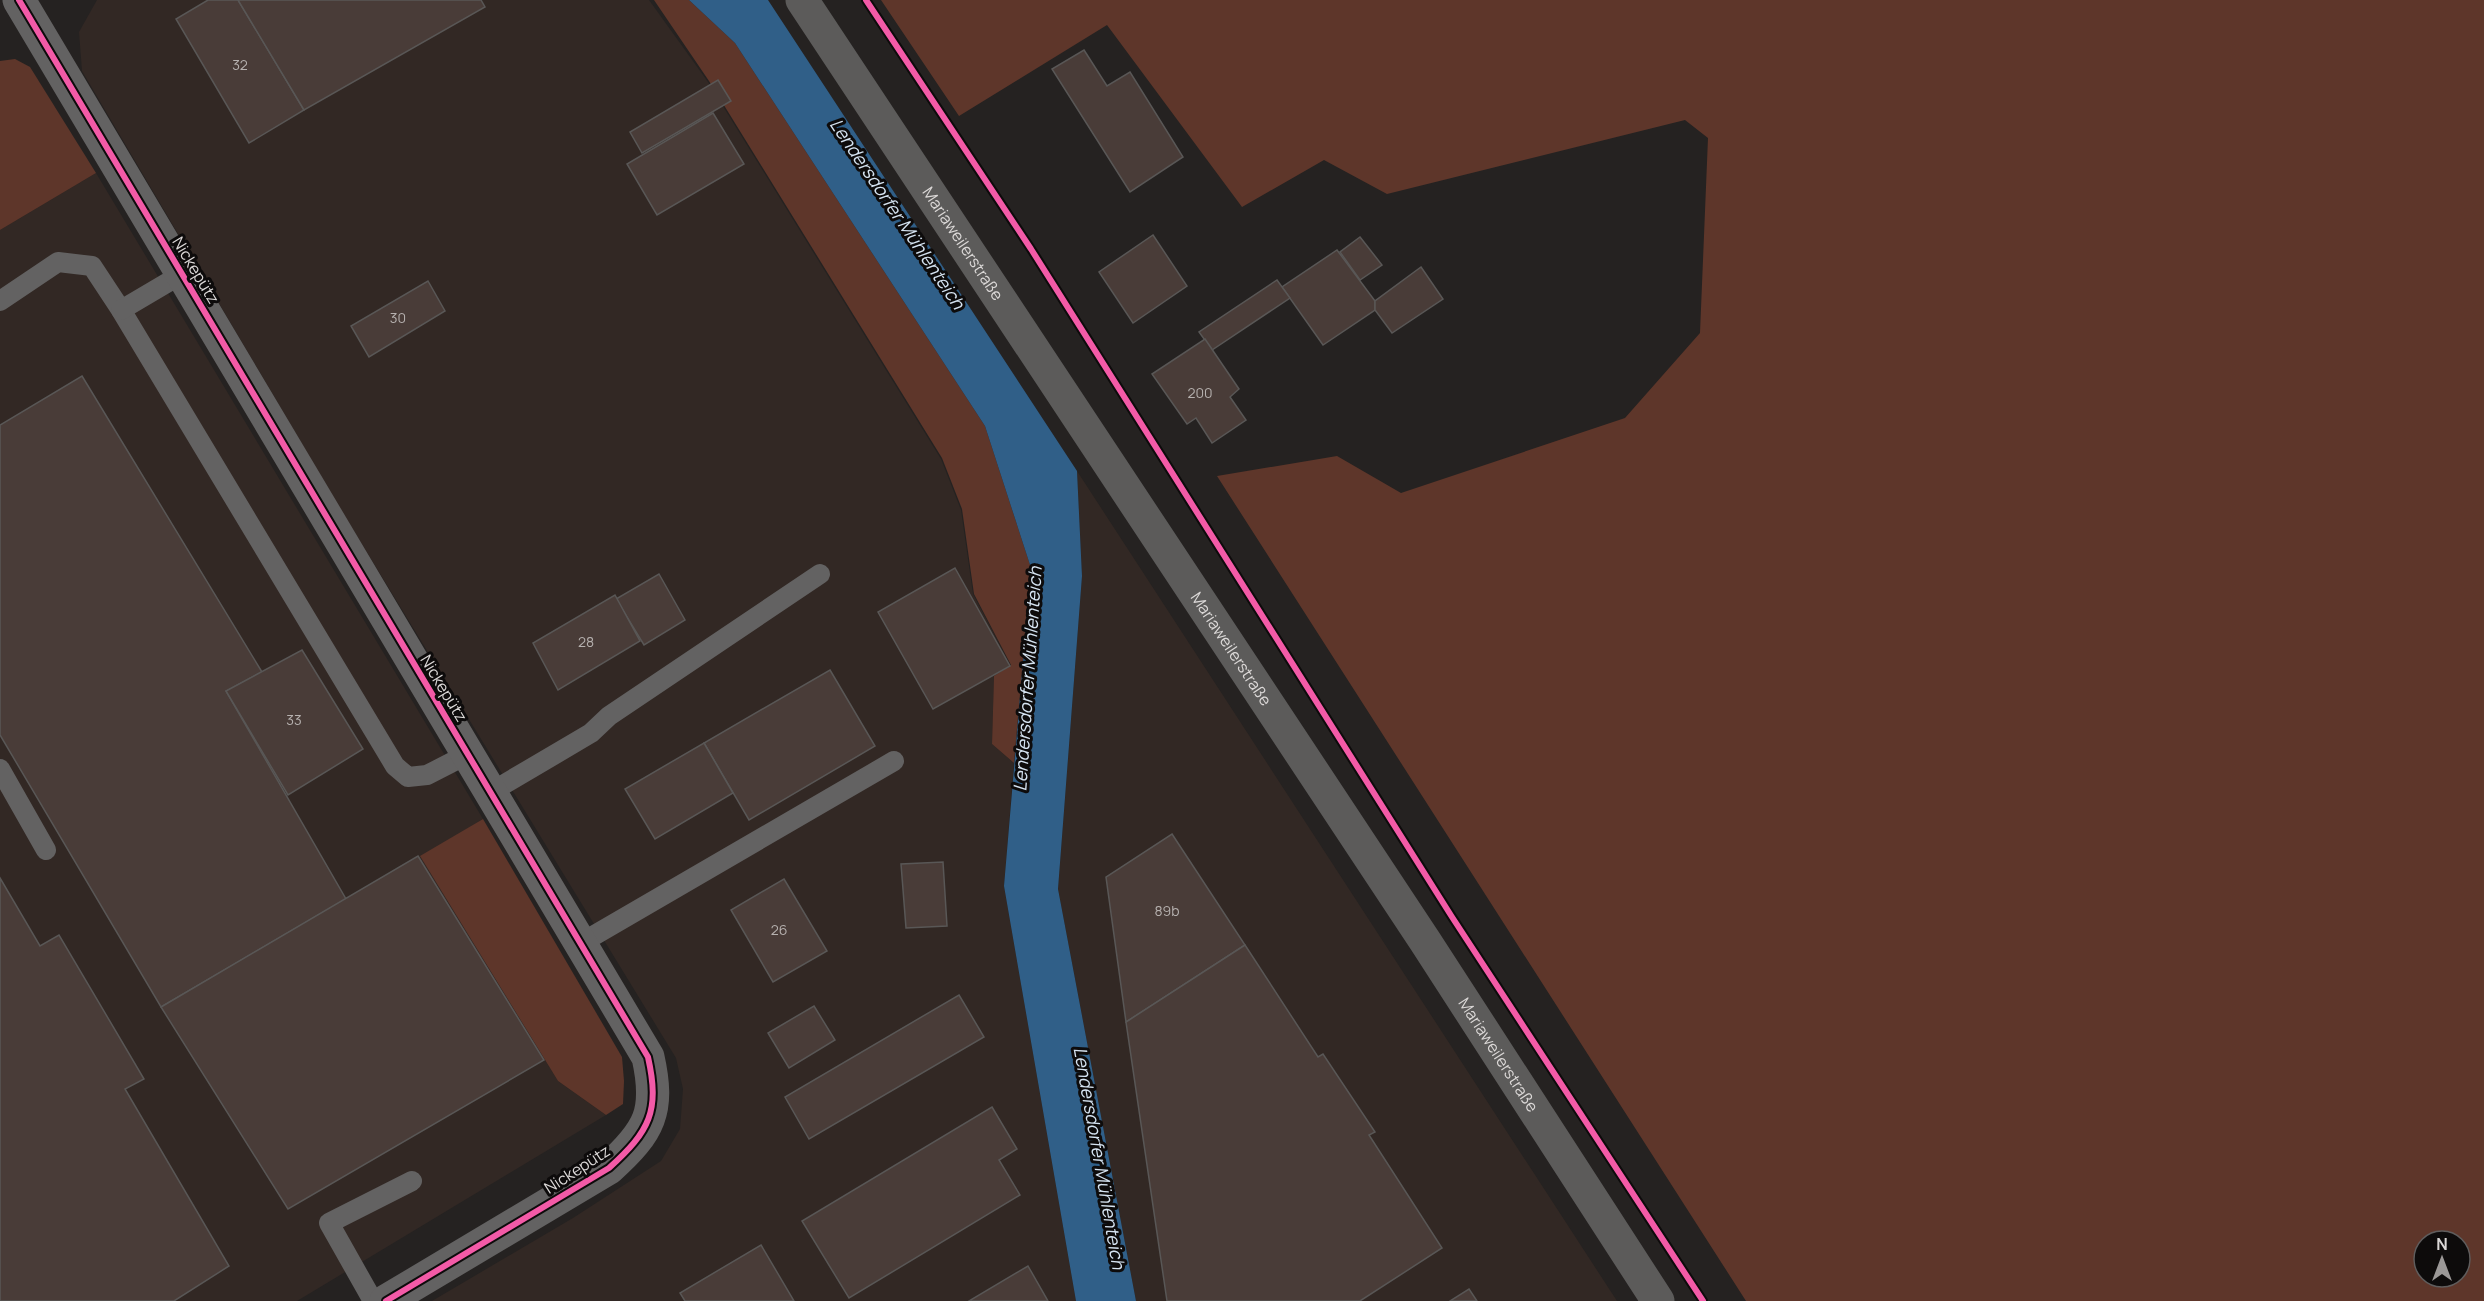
<svg xmlns="http://www.w3.org/2000/svg" width="2484" height="1301" font-family="Manrope,sans-serif">
  <rect width="100%" height="100%" fill="#252221"/>
  <!-- built -->
  <g fill="#322824">
    <path d="M97,0H649L708,82L941,459L961,510L973,594L1011,666L994,676L992,744L1014,763L1004,886L1076,1301H432L573,1218L661,1161L680,1129L683,1089L676,1058L338,505L82,71L79,32Z"/>
    <path d="M96,173L483,819L421,857L558,1081L606,1115L297,1301H0V230Z"/>
    <path d="M1077,471L1617,1301H1136L1058,889L1082,576Z"/>
  </g>
  <!-- green -->
  <g fill="#5e362a" fill-rule="evenodd">
    <path d="M654,0H689L735,43L985,426L1031,568L1014,763L992,744L994,676L1011,665L974,594L962,509L942,458L709,81Z"/>
    <path d="M881,0H2484V1301H1746L1217,476L1337,456L1401,493L1625,418L1700,333L1708,138L1685,120L1387,194L1324,160L1242,207L1107,25L959,116ZM2424,1241H2460V1277H2424Z"/>
    <path d="M15,59L30,67L96,173L0,230V61Z"/>
    <path d="M483,819L622,1057L624,1081L623,1104L606,1115L558,1081L420,856Z"/>
  </g>
  <!-- water -->
  <path fill="#305f88" d="M689,0H768L1077,471L1082,576L1058,889L1136,1301H1076L1004,886L1031,568L985,426L735,43Z"/>
  <!-- building -->
  <g fill="#493c38" stroke="#595756" stroke-width="1.5">
    <path d="M208,0H238L304,110L249,143L176,19Z"/>
    <path d="M238,0H481L485,7L304,110Z"/>
    <path d="M1084,50L1107,86L1130,72L1183,157L1130,192L1052,69Z"/>
    <path d="M718,80L731,101L642,153L630,132Z"/>
    <path d="M713,113L744,164L657,215L627,164Z"/>
    <path d="M1153,235L1187,286L1133,323L1099,272Z"/>
    <path d="M1360,237L1382,265L1360,280L1340,252Z"/>
    <path d="M1337,250L1375,301V310L1323,345L1282,287Z"/>
    <path d="M1421,267L1443,299L1392,333L1375,310V301Z"/>
    <path d="M1277,280L1290,298L1212,350L1199,332Z"/>
    <path d="M428,281L445,311L369,357L351,326Z"/>
    <path d="M1205,339L1239,389L1230,397L1246,420L1212,443L1196,418L1187,424L1152,374Z"/>
    <path d="M82,376L262,672L226,691L346,899L161,1007L0,735V425Z"/>
    <path d="M955,568L1010,666L933,709L878,612Z"/>
    <path d="M659,574L685,620L644,645L616,599Z"/>
    <path d="M615,595L640,641L558,690L533,643Z"/>
    <path d="M302,650L363,749L288,795L226,691Z"/>
    <path d="M830,670L875,746L749,820L704,743Z"/>
    <path d="M704,743L733,793L655,839L625,789Z"/>
    <path d="M1172,834L1245,945L1126,1022L1106,877Z"/>
    <path d="M418,856L544,1060L288,1209L161,1007Z"/>
    <path d="M943,862L947,926L906,928L901,864Z"/>
    <path d="M0,878L40,946L59,935L144,1079L125,1089L229,1266L174,1301H0Z"/>
    <path d="M784,879L827,951L773,982L731,910Z"/>
    <path d="M1245,945L1318,1057L1323,1054L1375,1132L1369,1135L1442,1248L1360,1301H1167L1126,1022Z"/>
    <path d="M959,995L984,1037L809,1139L785,1097Z"/>
    <path d="M814,1006L835,1040L789,1068L768,1033Z"/>
    <path d="M992,1107L1017,1149L999,1160L1020,1195L849,1298L802,1221Z"/>
    <path d="M761,1245L794,1301H685L680,1293Z"/>
    <path d="M1028,1266L1048,1301H969Z"/>
    <path d="M1469,1289L1477,1301H1450Z"/>
  </g>
  <g fill="none" stroke-linecap="round" stroke-linejoin="round">
    <!-- service -->
    <g stroke="#636262" stroke-width="20">
      <path d="M0,301L58,262L92,266L121,310L395,766L408,777L427,775L468,754"/>
      <path d="M121,310L182,274"/>
      <path d="M0,769L46,850"/>
      <path d="M491,792L591,733L609,716L820,574"/>
      <path d="M581,943L894,761"/>
      <path d="M373,1301L329,1223L412,1181"/>
    </g>
    <!-- minor -->
    <path stroke="#636262" stroke-width="33" d="M19,0L648,1057C660,1111 650,1131 609,1168L386,1301"/>
    <!-- secondary -->
    <path stroke="#5c5b5a" stroke-width="33" id="s1" d="M802,0L1425,941L1658,1301"/>
    <defs>
      <g id="cycleway">
        <path d="M19,0L648,1057C660,1111 650,1131 609,1168L386,1301"/>
        <path d="M866,0L1031,249L1452,917L1703,1301"/>
      </g>
    </defs>
    <!-- cycleway casing -->
    <use href="#cycleway" stroke="#0d0b0b" stroke-width="10"/>
    <!-- cycleway -->
    <use href="#cycleway" stroke="#f35aa7" stroke-width="6"/>
  </g>
  <g text-anchor="middle" stroke-width="6" stroke-linejoin="round" paint-order="stroke">
    <!-- number labels -->
    <g font-size="14" fill="#b6b1af">
      <text x="240" y="70">32</text>
      <text x="398" y="323">30</text>
      <text x="1200" y="398">200</text>
      <text x="586" y="647">28</text>
      <text x="294" y="725">33</text>
      <text x="1167" y="916">89b</text>
      <text x="779" y="935">26</text>
    </g>
    <!-- street labels -->
    <g font-size="16" fill="#dbd8d7" stroke="#0d0b0b">
      <text dy="6" stroke="none"><textPath href="#s1" startOffset="292">Mariaweilerstraße</textPath></text>
      <text transform="translate(196 270) rotate(59)" y="6">Nickepütz</text>
      <text dy="6" stroke="none"><textPath href="#s1" startOffset="778">Mariaweilerstraße</textPath></text>
      <text transform="translate(444 688) rotate(59)" y="6">Nickepütz</text>
      <text dy="6" stroke="none"><textPath href="#s1" startOffset="1264">Mariaweilerstraße</textPath></text>
      <text transform="translate(577 1169) rotate(-33)" y="6">Nickepütz</text>
    </g>
    <!-- water labels -->
    <g font-size="18" font-style="italic" fill="#d6e4f2" stroke="#0d0b0b">
      <text transform="translate(897 214) rotate(56)" y="6">Lendersdorfer Mühlenteich</text>
      <text transform="translate(1028 679) rotate(-86)" y="6">Lendersdorfer Mühlenteich</text>
      <text transform="translate(1099 1158) rotate(80)" y="6">Lendersdorfer Mühlenteich</text>
    </g>
  </g>
  <!-- north arrow -->
  <g transform="translate(2442 1259)"><circle r="28" fill="#0d0b0b" stroke="#5f5d5d" stroke-width="1.5"/>
  <path d="M0-4.5L10 22L0 15L-10 22Z" fill="#9b9897"/>
  <text y="-9" font-size="16" font-weight="bold" text-anchor="middle" fill="#dbd8d7">N</text>
  </g>
</svg>
